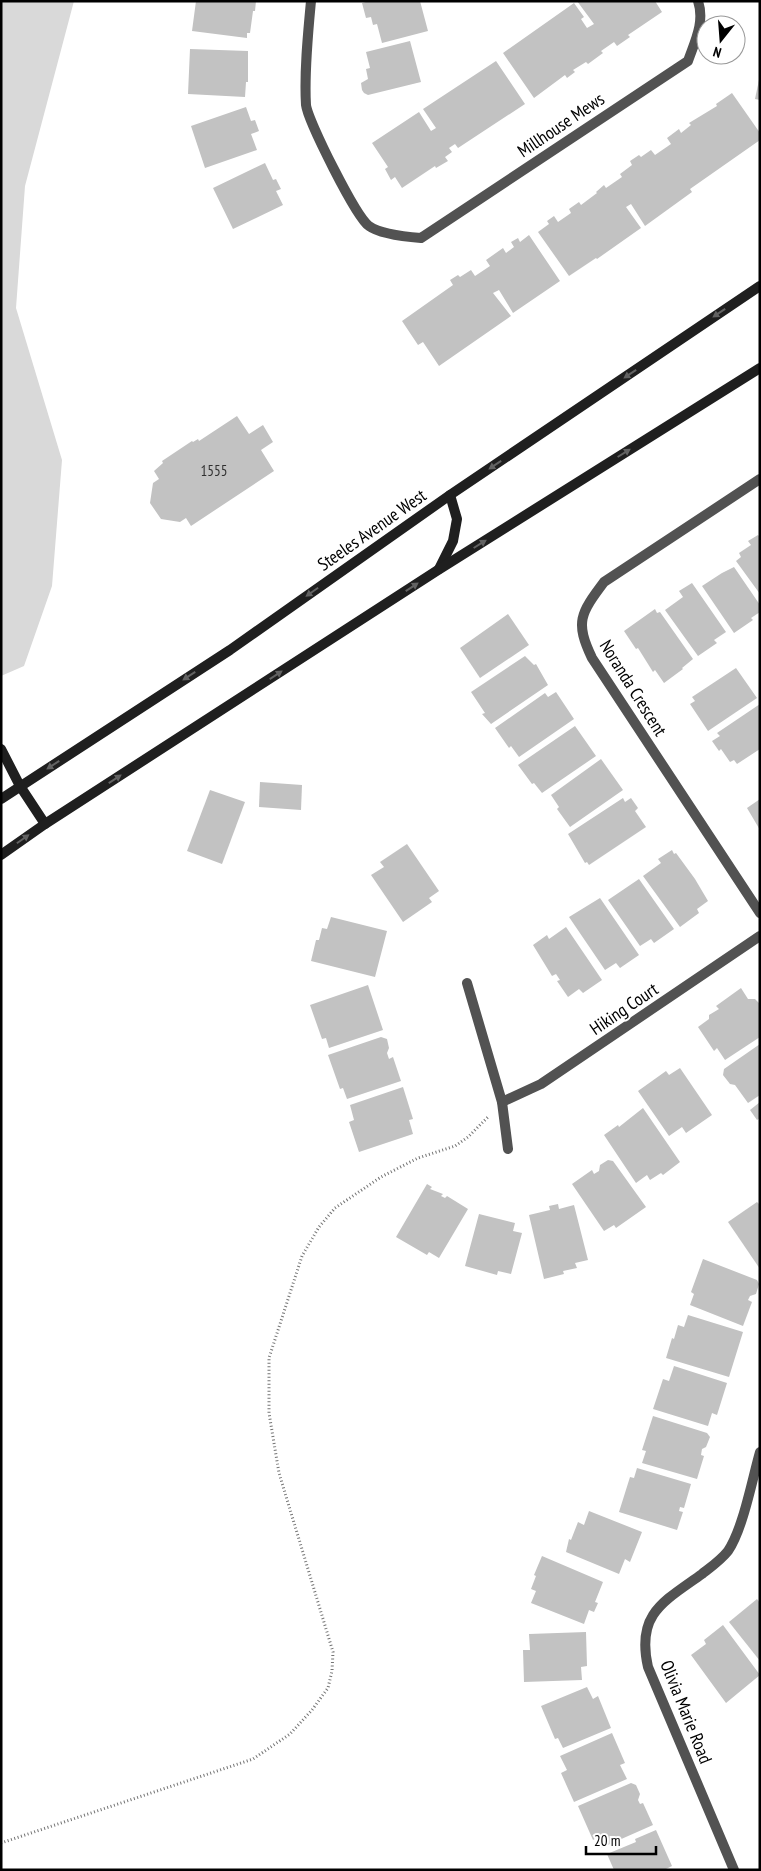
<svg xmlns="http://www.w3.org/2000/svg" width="761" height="1871" font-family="'PT Sans Narrow',sans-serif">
  <rect width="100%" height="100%" fill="#fff"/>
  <!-- green -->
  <path fill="#d9d9d9" d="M1,1H74L25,186L16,308L62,460L52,586L24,666L1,676Z"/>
  <!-- building -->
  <g fill="#c2c2c2">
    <path d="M196,1H256L255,11H253L250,33H247V38L192,31Z"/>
    <path d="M370,1H420L428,31L382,43L377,24L373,25L371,17L366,18L362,3Z"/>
    <path d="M577,1H655L662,12L628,35L630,37L617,46L614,42L601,51L603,53L588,64L586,62L573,70L575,72L567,78L565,75L534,98L503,53L574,3L584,17L581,19L587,28L594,24Z"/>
    <path d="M410,41L421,82L368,95L364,93L362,90L361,83L368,79L366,69L370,68L366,52Z"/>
    <path d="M190,49L248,51V82H246L245,97L188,94Z"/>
    <path d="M496,61L525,104L458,148L455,144L449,148L452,152L445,157L448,161L436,168L435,166L402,188L395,177L391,180L385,169L388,167L372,143L419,112L431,131L436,128L423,109Z"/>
    <path d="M759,80H760V100L755,99Z"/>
    <path d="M732,93L760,133V140L690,189L692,192L645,226L631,204L626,207L641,228L597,259L596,258L569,276L538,232L549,224L547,221L554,216L558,222L571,213L569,209L579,202L581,205L597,193L596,192L604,185L606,188L622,177L620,174L632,165L630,161L639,155L641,157L651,150L655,155L671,144L667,138L679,129L681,133L691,125L689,123L717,106L716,104Z"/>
    <path d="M246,107L251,121L255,120L259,131L251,134L257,150L205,168L191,126Z"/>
    <path d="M265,163L273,180L276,179L281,189L276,191L283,205L233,229L213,188Z"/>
    <path d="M529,235L560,281L513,313L499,290L493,293L511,316L439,366L423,342L418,345L402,321L453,285L450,280L458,275L460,277L471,270L475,276L490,266L486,260L503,248L506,253L514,247L511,242L518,238L520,242Z"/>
    <path d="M237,416L249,434L263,425L273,442L261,450L274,471L191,526L186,518L180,522L161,519L150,503L153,483L159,479L154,471L163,463L162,461L192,441L193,442L198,439L199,441Z"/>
    <path d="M758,535L760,537V594L736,561L741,557L739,553L751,545L748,541Z"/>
    <path d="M734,567L760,605V612L751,618L753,620L734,633L702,586L722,573Z"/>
    <path d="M692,583L726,632L714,640L717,643L698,656L665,610L683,597L679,591Z"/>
    <path d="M655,609L657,613L660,612L693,659L682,668L683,669L664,683L655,670L653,672L638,648L636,649L624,631Z"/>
    <path d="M508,614L529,645L480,678L460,648Z"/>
    <path d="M525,656L534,665L536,664L548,685L491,724L482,714L485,713L471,692Z"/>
    <path d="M736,668L757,698L708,731L690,704L695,701L692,697Z"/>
    <path d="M556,692L574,719L519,757L511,746L509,748L495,728L545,693L548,697Z"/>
    <path d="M760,704V749L737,764L734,760L730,762L721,749L719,751L712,741L720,736L717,733Z"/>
    <path d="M575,726L596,756L542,793L534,783L532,784L518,765Z"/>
    <path d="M601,759L623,790L570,827L557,809L559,807L551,795Z"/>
    <path d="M260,782L302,785L301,810L259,807Z"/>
    <path d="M210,790L245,802L222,864L187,851Z"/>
    <path d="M623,798L625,802L631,798L638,808L635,811L646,827L589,865L587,862L585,863L568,834Z"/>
    <path d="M760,799V830L747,808Z"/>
    <path d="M407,844L439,891L429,898L432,902L403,922L371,875L384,867L380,862Z"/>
    <path d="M672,850L674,854L676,853L695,879L708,901L697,909L699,913L680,927L643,876L661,863L658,859Z"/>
    <path d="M639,879L674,929L654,943L651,939L640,946L608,900Z"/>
    <path d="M600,898L639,955L620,968L616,963L605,970L569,917Z"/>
    <path d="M331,917L387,931L375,977L311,961L316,940H319L322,928L327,929Z"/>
    <path d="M566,927L602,980L583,993L579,989L568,997L557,981L560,980L556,974L552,976L533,945L547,935L549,939Z"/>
    <path d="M368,985L383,1030L329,1048L326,1038L322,1039L310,1005Z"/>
    <path d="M741,988L748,999H755L760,1004V1037L725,1060L717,1048L714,1051L698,1027L709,1019V1015L719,1009L716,1006Z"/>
    <path d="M381,1037L387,1039L389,1048L387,1053L389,1059L393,1057L401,1081L347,1099L343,1088L340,1089L328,1055Z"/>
    <path d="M760,1044V1095L748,1103L735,1085L730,1084L723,1075L724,1069Z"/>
    <path d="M680,1068L712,1115L686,1133L682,1127L669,1136L638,1091L666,1071L669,1075Z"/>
    <path d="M403,1087L413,1119L409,1120L413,1134L359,1152L349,1122L354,1120L350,1105Z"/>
    <path d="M760,1102V1118L757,1120L750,1110Z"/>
    <path d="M643,1108L680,1162L663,1175L661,1173L650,1180L647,1175L636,1183L604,1135L618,1125L619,1127Z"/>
    <path d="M608,1160L613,1161L646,1207L616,1228L614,1225L604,1231L572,1184L592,1170L594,1174L599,1171L600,1165Z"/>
    <path d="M427,1184L432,1187L430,1189L443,1194L441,1196L445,1198L447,1196L468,1209L439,1258L429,1252L427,1255L396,1237Z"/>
    <path d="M757,1202L760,1205V1269L728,1222Z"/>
    <path d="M558,1204L559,1209L574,1205L588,1260L575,1263L577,1268L563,1271L564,1274L544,1279L529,1215L550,1210L549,1206Z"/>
    <path d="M479,1214L515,1223L513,1231L522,1233L511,1274L498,1271L497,1275L465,1266Z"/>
    <path d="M703,1259L757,1280L759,1284L756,1294L750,1296L748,1300L752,1302L743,1326L690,1305L694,1294L691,1292Z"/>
    <path d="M688,1315L743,1332L729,1377L666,1358L672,1338L674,1339L678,1325L684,1327Z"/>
    <path d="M674,1366L727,1383L717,1415L712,1413L708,1426L653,1409L663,1379L669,1381Z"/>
    <path d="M653,1416L707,1433L710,1437L706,1447L702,1449L701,1455L704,1456L697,1479L642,1463L646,1451L642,1450Z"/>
    <path d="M637,1468L691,1484L684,1508L680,1507L679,1511L683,1512L677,1530L619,1512L630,1477L634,1478Z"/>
    <path d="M589,1511L642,1532L630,1562L625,1559L619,1574L566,1552L569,1539L571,1540L578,1522L584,1525Z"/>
    <path d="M542,1556L603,1582L595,1602L598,1603L594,1612L589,1610L584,1624L531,1603L536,1591L531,1589L536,1576L534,1575Z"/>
    <path d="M757,1599L760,1603V1661L729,1622Z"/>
    <path d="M723,1625L760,1675L726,1703L691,1655L706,1644L704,1640Z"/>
    <path d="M586,1632L587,1666L581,1667L582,1680L524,1682L523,1650H530L529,1634Z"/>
    <path d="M587,1687L593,1699L598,1696L611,1728L563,1748L558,1738L555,1739L541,1706Z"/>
    <path d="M612,1733L625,1763L620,1765L627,1779L574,1802L561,1773L567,1770L560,1756Z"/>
    <path d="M631,1783L636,1785L640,1794L638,1800L640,1804L643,1803L653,1825L601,1848L597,1838L593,1840L578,1806Z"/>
    <path d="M656,1830L672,1866L664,1870H614L607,1854L636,1842L635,1839Z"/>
  </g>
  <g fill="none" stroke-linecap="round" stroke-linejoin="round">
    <!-- path -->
    <path stroke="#747474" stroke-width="3" stroke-dasharray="1 2.5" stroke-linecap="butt" d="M1,1843L253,1759L290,1734L312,1710L328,1688L332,1671L333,1652L279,1473L269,1413V1358L302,1256L319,1227L335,1208L381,1177L418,1158L455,1146L468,1137L488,1117"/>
    <!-- street -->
    <g stroke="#525252" stroke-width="10">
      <path d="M311,1C308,33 304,73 306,105C308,121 356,217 369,226C380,234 408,237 421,238L688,61C695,41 705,22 698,1"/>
      <path d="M760,479L604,582C580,614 575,622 592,658L760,913"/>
      <path d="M467,983L502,1102L508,1149"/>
      <path d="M502,1102L541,1084L760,936"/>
      <path d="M734,1870L648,1667C636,1614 663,1602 702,1574C711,1567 721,1560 728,1551C743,1529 752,1480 760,1452"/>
    </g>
    <!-- secondary -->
    <g stroke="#1f1f1f" stroke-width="10">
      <path d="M439,569L453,541L457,519L450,495"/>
      <path d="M1,749L20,786L45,824"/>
      <path d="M1,799L230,650L450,495L760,286"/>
      <path d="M1,855L45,824L438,570L760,368"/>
    </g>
  </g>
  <!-- one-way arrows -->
  <defs><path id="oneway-solid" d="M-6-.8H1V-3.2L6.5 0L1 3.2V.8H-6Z" transform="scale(1.25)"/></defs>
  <g fill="#626262">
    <use href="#oneway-solid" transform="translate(719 313) rotate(146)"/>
    <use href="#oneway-solid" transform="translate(630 374) rotate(146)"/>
    <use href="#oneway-solid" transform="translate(624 453) rotate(-32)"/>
    <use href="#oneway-solid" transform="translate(495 465) rotate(146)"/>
    <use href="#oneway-solid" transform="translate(480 544) rotate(-32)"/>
    <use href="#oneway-solid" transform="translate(412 587) rotate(-33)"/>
    <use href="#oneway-solid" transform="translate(312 592) rotate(145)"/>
    <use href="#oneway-solid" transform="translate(276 675) rotate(-33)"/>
    <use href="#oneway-solid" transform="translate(189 676) rotate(147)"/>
    <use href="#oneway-solid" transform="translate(53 765) rotate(147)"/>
    <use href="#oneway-solid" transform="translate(115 779) rotate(-33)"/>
    <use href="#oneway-solid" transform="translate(23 839) rotate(-35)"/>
  </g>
  <g text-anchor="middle" stroke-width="4" stroke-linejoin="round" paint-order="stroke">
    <!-- number labels -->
    <g font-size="15" fill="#303030">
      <text x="214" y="476">1555</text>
    </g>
    <!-- street labels -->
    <g font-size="18" fill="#000" stroke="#fff">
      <text transform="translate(561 125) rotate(-34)" y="6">Millhouse Mews</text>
      <text transform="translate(372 530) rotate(-35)" y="6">Steeles Avenue West</text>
      <text transform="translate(633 688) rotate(58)" y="6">Noranda Crescent</text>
      <text transform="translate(624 1009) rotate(-34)" y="6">Hiking Court</text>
      <text transform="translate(686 1712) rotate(68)" y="6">Olivia Marie Road</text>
    </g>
  </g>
  <!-- border -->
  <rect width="761" height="1871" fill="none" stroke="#000000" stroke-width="5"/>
  <!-- north arrow -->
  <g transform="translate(721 40) rotate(197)"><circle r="24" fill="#ffffff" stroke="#999999"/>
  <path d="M0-4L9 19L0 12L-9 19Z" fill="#000000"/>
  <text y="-8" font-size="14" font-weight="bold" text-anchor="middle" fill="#000000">N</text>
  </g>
  <!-- scale -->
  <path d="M586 1846v8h70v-8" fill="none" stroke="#000000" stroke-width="2.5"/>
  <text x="594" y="1846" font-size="15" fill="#000000" stroke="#ffffff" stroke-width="4" paint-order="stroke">20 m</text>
</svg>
